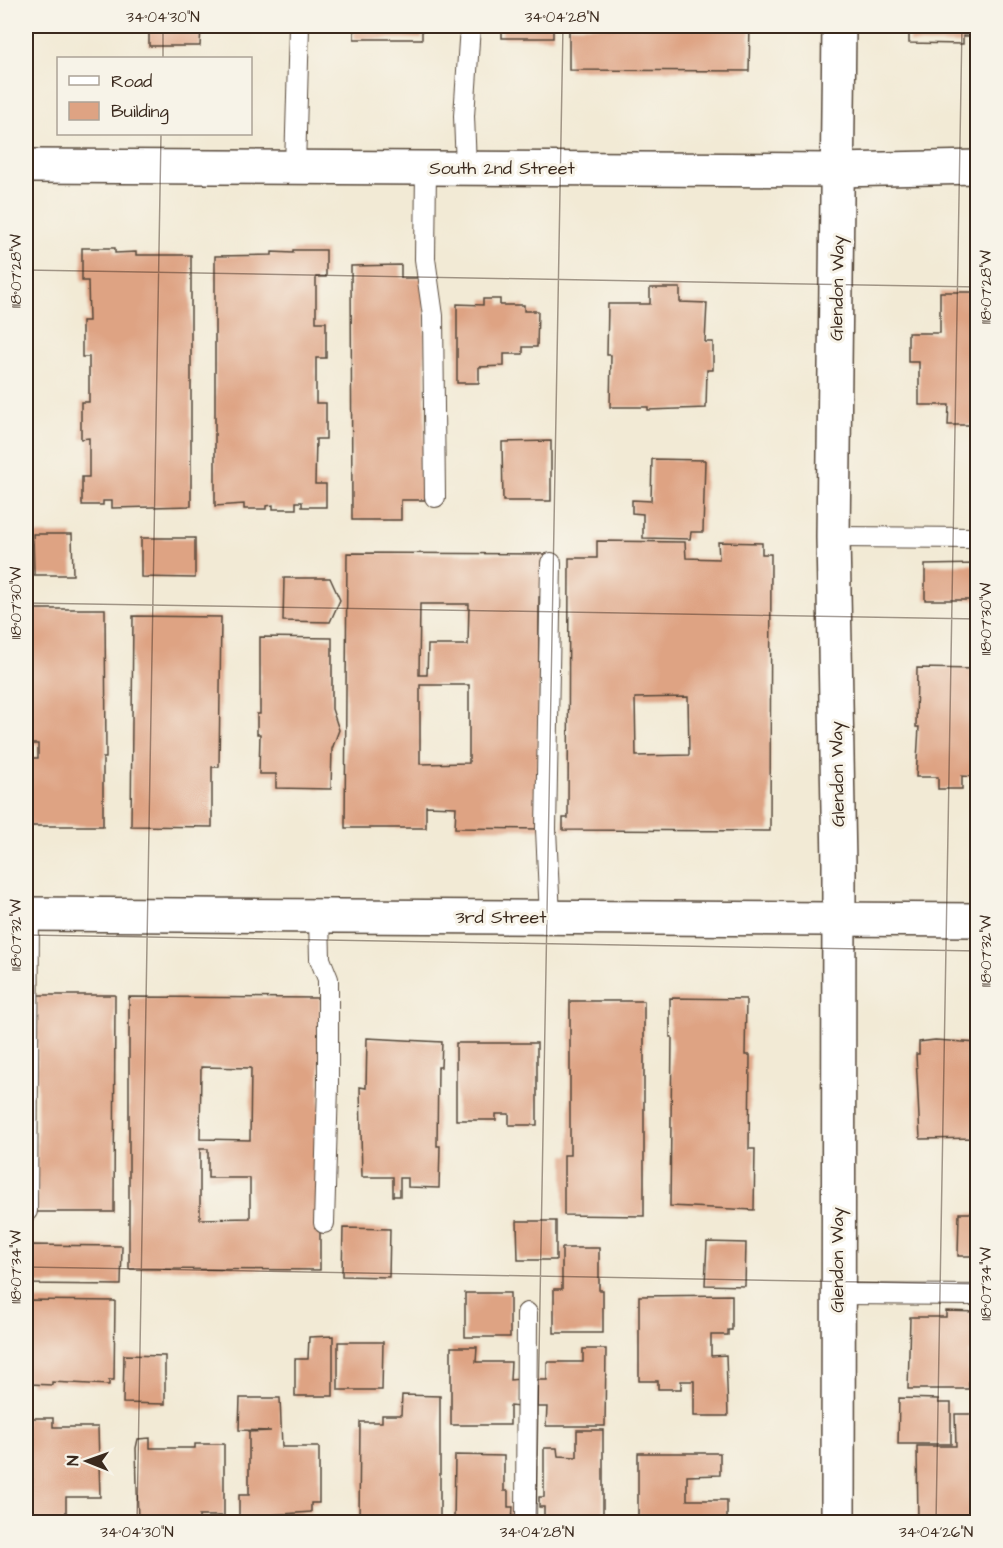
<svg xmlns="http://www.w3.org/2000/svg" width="1003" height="1548" font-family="'Architects Daughter',sans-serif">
  <rect width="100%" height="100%" fill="#f7f3e8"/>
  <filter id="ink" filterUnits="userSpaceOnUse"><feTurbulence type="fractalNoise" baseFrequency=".0167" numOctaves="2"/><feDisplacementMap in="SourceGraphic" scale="12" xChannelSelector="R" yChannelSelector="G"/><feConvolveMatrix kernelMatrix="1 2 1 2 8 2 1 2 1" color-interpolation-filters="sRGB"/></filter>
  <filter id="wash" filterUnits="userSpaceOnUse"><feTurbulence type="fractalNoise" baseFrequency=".008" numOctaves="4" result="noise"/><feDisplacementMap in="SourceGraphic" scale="24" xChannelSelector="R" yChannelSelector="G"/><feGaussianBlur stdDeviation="1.35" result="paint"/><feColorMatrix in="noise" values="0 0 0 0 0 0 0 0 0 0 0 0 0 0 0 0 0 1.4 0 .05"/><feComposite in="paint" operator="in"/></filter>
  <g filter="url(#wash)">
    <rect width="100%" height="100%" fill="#f2ead5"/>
    <g id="blocks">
      <!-- building -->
      <g fill="#dea383" fill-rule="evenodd">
        <path d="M149,26H201L200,46H149Z"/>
        <rect x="354" y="26" width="68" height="13"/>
        <rect x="502" y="26" width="51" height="12"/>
        <path d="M569,26H750L749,71L569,70Z"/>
        <path d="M909,26H978V36H963V44L909,43Z"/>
        <path d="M82,248H115V253L136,252V255H191V506L112,508V501H103V505H82V477H89V438L81,439V402H89V357H82V321H89L88,281H82Z"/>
        <path d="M293,250H326V277H316V322H326V358H316V403H326V439H316L315,484H326V507H302V502H296V509H273V505L266,506V509H244V504L215,506V256L272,255V252L293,253Z"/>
        <path d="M401,265V278H425V500H401V520H352L351,266Z"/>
        <path d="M650,288H680V302L707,303L705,342H713V370H707L706,408L648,410V407H610L611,355H607L608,304H650Z"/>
        <path d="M940,292H978V425H948L949,405H919V362H908V333H940Z"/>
        <path d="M483,299H500V305H524V311H538L537,347H523V354H504V366L479,367V383H457V304L483,305Z"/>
        <path d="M551,441V501H503L502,442Z"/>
        <path d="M652,459L705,460L703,532H691L690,539L643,538V514L632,513V500L651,501Z"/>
        <path d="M33,534H72L73,575H34Z"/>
        <path d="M141,538H195V578L141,577Z"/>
        <path d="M597,541L685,542L686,558L719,559L718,542L762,543V554H771L770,831L563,830V818H568L569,558H597ZM688,697L689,755L636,756L635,698Z"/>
        <path d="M347,553L546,554V596L539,597L538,803L542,829L455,828L456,807L426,806V828H345ZM420,604H469L468,645H428L427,675H419ZM420,685H469V763L420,764Z"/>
        <path d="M978,564V600H925V565Z"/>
        <path d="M284,578H330L340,600L330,622L283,621Z"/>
        <path d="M26,609H105L106,758H103V826H28V758H38V744H30Z"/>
        <path d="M133,616L221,617L219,767H212V827L131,826Z"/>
        <path d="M260,637L332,638V709L339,730L332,749L331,789L276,788V774H259L260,734H257V714H260Z"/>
        <path d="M917,668L978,669V777L962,776V789H938V777H916L919,727H916Z"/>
        <path d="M37,995H115L114,1212H37Z"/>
        <path d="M129,997L320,998V1270L129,1269ZM201,1067L251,1068L250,1140L200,1139ZM200,1149H208V1178H250V1218L200,1219Z"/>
        <path d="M670,998L746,999L745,1055H750L749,1149H755L754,1210L670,1206L672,1037H670Z"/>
        <path d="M570,1001H644V1216L564,1215V1155H570Z"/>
        <path d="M367,1038L442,1042L441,1067H438L437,1146H440L439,1188L408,1187V1178H400V1196H393V1177H362L360,1087L366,1088Z"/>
        <path d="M935,1040L978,1043V1138L920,1139L916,1054H919V1042Z"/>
        <path d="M456,1043H537V1125H509V1114H496V1120H456Z"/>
        <path d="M959,1213H978V1256H958Z"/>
        <path d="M517,1221H556V1260H518Z"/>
        <path d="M343,1228L390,1229L389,1277L342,1276Z"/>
        <path d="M707,1242L746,1243L745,1286L705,1285Z"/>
        <path d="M26,1245L122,1246L121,1285L26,1284Z"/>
        <path d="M562,1248H599V1290H603V1333H554V1289H562Z"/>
        <rect x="465" y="1293" width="45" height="44"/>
        <path d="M732,1295V1330H728V1335H711V1356L726,1355L728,1416H694V1381H681V1389H658V1381H639V1296Z"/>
        <path d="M26,1300L115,1301L114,1380H109V1385L52,1382V1385L30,1384V1381H26Z"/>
        <path d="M946,1311L978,1312V1351L969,1352V1389H908L910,1317H946Z"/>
        <path d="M333,1336V1396H295V1359H308L309,1337Z"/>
        <path d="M338,1342H383L382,1390H338Z"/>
        <path d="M451,1347H477L476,1362H511L510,1380L520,1379L519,1407L510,1406V1425H451Z"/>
        <path d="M583,1349H606L605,1426H546L547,1407H537V1380H547V1362H583Z"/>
        <path d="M124,1355L165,1356V1404L123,1403Z"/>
        <path d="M402,1395L440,1396V1522L359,1521L360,1422H382V1415H401Z"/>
        <path d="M240,1398H280L282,1447H319V1503H311V1512L270,1515V1522H239V1495H249V1432L271,1431L239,1430Z"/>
        <path d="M899,1398L938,1399V1403H951V1444H898Z"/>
        <path d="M955,1414H978V1522H918L917,1446H956Z"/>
        <path d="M26,1418H53V1427H98L100,1497H66V1522H26Z"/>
        <path d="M577,1430H603V1522H544V1507H539V1497H544V1448H557L558,1456L577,1457Z"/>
        <path d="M150,1438V1448H195V1444H224V1516H199V1522H138L136,1448L138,1439Z"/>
        <path d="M638,1453H720V1475L687,1476V1500H727V1522H638Z"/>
        <path d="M455,1455L504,1456V1491H508V1507H513L512,1522H454Z"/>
      </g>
    </g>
  </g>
  <g filter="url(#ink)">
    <use href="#blocks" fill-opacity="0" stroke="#564739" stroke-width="1.5"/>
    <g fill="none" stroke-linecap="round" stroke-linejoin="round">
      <defs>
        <g id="service">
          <path d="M295,167L299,26"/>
          <path d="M466,167L464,116L470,26"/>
          <path d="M426,168L425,259L433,316L435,497"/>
          <path d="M833,537L978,538"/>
          <path d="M550,917L546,829L551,563"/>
          <path d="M319,918L320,959L328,979V1086L324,1223"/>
          <path d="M27,1211L29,914"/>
          <path d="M837,1294L978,1295"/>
          <path d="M526,1522L527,1313"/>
        </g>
        <g id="minor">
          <path d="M26,166L838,170L978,167"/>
          <path d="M26,914L978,920"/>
          <path d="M838,1522L839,865L833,537L839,26"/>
        </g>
      </defs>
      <!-- service casing -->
      <use href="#service" stroke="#564739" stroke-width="22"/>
      <!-- minor casing -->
      <use href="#minor" stroke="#564739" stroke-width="36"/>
      <!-- service -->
      <use href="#service" stroke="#fff" stroke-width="20"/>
      <!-- minor -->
      <use href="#minor" stroke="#fff" stroke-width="33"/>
    </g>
  </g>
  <!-- ticks -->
  <path fill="none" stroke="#3b2a1e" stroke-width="1.5" stroke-opacity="0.45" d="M163,58V26M26,270L978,287M26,603L978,619M26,935L978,951M26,1267L978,1284M137,1522L161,134M536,1522L563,26M936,1522L962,26"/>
  <g text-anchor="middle" stroke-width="6" stroke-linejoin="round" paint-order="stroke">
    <!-- street labels -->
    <g font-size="18" fill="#3b2a1e" stroke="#f7f3e8">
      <text x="502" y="174">South 2nd Street</text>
      <text transform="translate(837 288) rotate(-89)" y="6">Glendon Way</text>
      <text transform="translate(837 774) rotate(-91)" y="6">Glendon Way</text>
      <text x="501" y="923">3rd Street</text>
      <text transform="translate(837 1260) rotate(-90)" y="6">Glendon Way</text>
    </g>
  </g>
  <!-- margin -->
  <rect width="1003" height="1548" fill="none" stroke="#f7f3e8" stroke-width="66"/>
  <!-- legend -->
  <rect x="57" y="57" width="195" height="78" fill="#f7f3e8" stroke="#aca397" stroke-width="1.5"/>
  <rect x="69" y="76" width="30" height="9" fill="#ffffff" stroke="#aca397" stroke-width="1.5"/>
  <text x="111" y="87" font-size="18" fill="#3b2a1e">Road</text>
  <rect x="69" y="102" width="30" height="18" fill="#dea383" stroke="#aca397" stroke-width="1.5"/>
  <text x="111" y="117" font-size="18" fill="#3b2a1e">Building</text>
  <!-- north arrow -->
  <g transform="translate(87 1461) rotate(271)" stroke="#f7f3e8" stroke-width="4.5" paint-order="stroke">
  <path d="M0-4.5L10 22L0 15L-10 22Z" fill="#3b2a1e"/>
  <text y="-9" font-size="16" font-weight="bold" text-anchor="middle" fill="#3b2a1e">N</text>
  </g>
  <rect x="33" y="33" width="937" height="1482" fill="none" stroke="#3b2a1e" stroke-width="2"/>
  <g font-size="15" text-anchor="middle" fill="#3b2a1e">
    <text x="163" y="22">34°04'30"N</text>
    <text x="562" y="22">34°04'28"N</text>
    <text transform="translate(16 271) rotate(-90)" y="5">118°07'28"W</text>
    <text transform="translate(986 287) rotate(-90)" y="5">118°07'28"W</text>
    <text transform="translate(16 603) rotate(-90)" y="5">118°07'30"W</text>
    <text transform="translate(986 619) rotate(-90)" y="5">118°07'30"W</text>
    <text transform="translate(16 935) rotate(-90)" y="5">118°07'32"W</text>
    <text transform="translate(986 951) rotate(-90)" y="5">118°07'32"W</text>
    <text transform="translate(16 1267) rotate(-90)" y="5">118°07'34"W</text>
    <text transform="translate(986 1284) rotate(-90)" y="5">118°07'34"W</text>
    <text x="137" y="1537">34°04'30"N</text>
    <text x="537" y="1537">34°04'28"N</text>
    <text x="936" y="1537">34°04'26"N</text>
  </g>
</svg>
